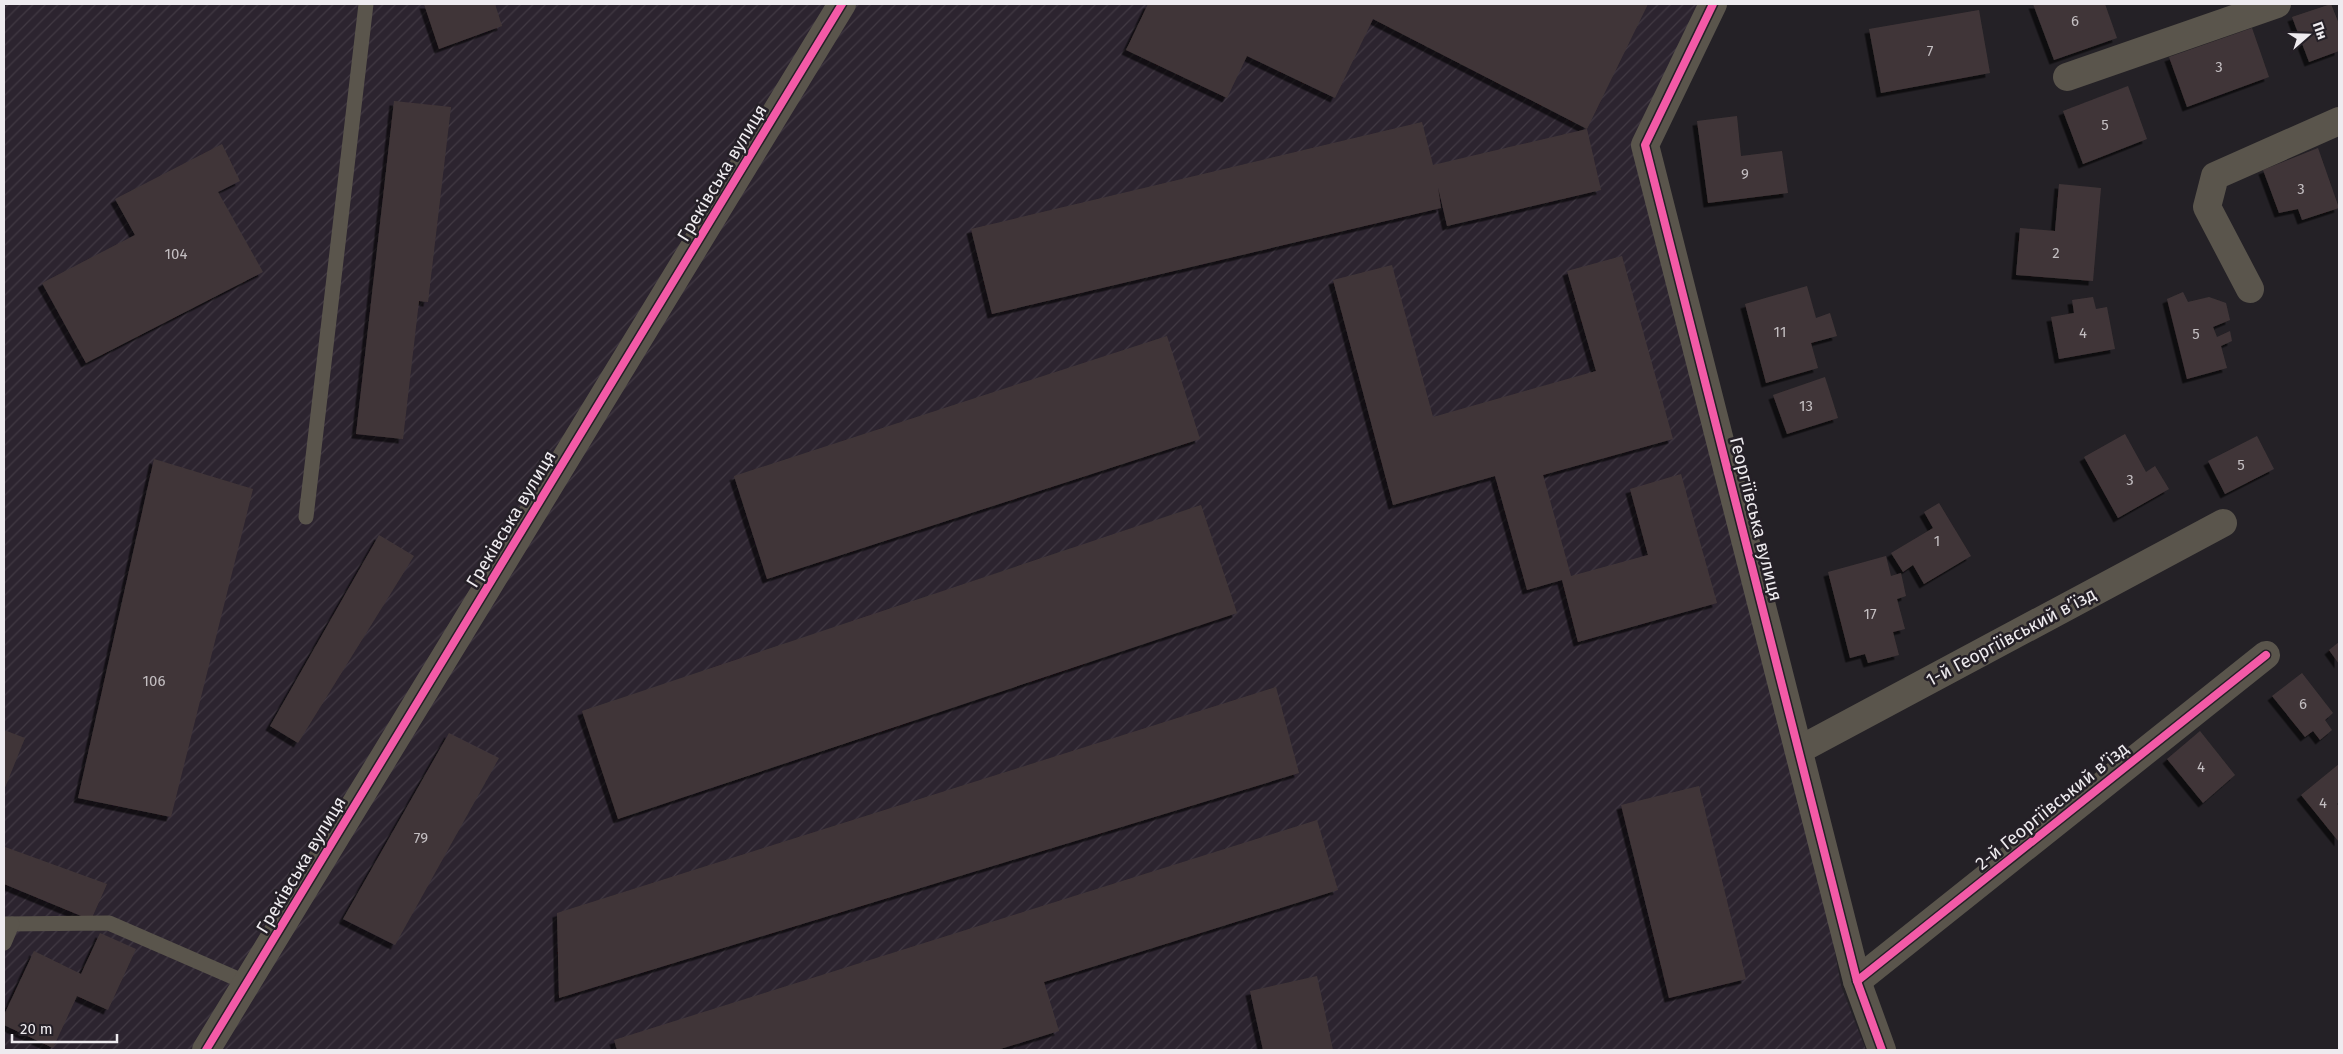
<svg xmlns="http://www.w3.org/2000/svg" width="2343" height="1054" font-family="'Fira Sans',sans-serif">
  <defs>
    <pattern id="industrial-furrows" width="10" height="10" patternUnits="userSpaceOnUse" patternTransform="scale(1.25)"><rect width="10" height="10" fill="#2c242f"/><path d="M-1 1l2-2M0 10L10 0M9 11l2-2" fill="none" stroke="#413943"/></pattern>
    <filter id="shadow"><feDropShadow dx="-4.5" dy="4.5" stdDeviation="0" flood-color="#0009"/></filter>
  </defs>
  <rect width="100%" height="100%" fill="#242126"/>
  <!-- industrial -->
  <path fill="url(#industrial-furrows)" d="M4,4H1703L1645,145L1799,750L1841,986L1866,1050H4Z"/>
  <!-- building -->
  <g fill="#413638" filter="url(#shadow)">
    <path d="M424,4H495L502,26L439,49Z"/>
    <path d="M1148,4H1648L1587,129L1373,19L1335,98L1247,56L1227,98L1126,50Z"/>
    <path d="M2033,4H2105L2117,38L2054,60Z"/>
    <path d="M2331,4L2339,24V51L2309,62L2292,17Z"/>
    <path d="M1979,10L1990,73L1881,93L1869,29Z"/>
    <path d="M2252,28L2269,77L2187,107L2169,57Z"/>
    <path d="M2128,86L2147,139L2083,164L2063,111Z"/>
    <path d="M394,101L451,107L428,302L419,301L403,439L356,434Z"/>
    <path d="M1737,116L1741,156L1782,151L1788,193L1708,203L1697,121Z"/>
    <path d="M1422,122L1433,165L1587,129L1601,190L1447,226L1438,187L1441,208L992,314L971,229Z"/>
    <path d="M222,144L240,181L218,192L263,272L86,363L42,283L135,235L115,199Z"/>
    <path d="M2318,148L2339,208L2302,220L2298,209L2279,213L2263,170Z"/>
    <path d="M2059,184L2101,188L2093,281L2016,275L2020,228L2055,231Z"/>
    <path d="M1622,256L1673,439L1543,475L1571,576L1648,555L1630,489L1681,474L1717,603L1578,642L1562,580L1527,590L1495,476L1393,505L1333,280L1392,265L1433,417L1596,371L1567,271Z"/>
    <path d="M1807,286L1816,318L1830,313L1837,336L1811,343L1818,368L1766,383L1745,304Z"/>
    <path d="M2183,292L2188,302L2209,297L2226,303L2230,320L2213,327L2217,337L2230,331L2232,341L2221,346L2227,368L2187,379L2167,299Z"/>
    <path d="M2093,297L2096,309L2107,307L2115,349L2059,359L2051,317L2074,313L2072,300Z"/>
    <path d="M1167,336L1200,439L767,579L734,476Z"/>
    <path d="M1825,377L1838,418L1787,434L1773,395Z"/>
    <path d="M2125,434L2146,472L2155,466L2169,489L2118,518L2084,457Z"/>
    <path d="M2257,436L2274,469L2225,494L2208,461Z"/>
    <path d="M154,459L253,489L171,817L78,798Z"/>
    <path d="M1939,503L1971,556L1924,584L1913,565L1903,572L1891,553L1933,528L1924,512Z"/>
    <path d="M1201,505L1237,613L618,819L582,711Z"/>
    <path d="M379,535L414,556L298,743L270,726Z"/>
    <path d="M1886,556L1891,576L1901,573L1906,596L1897,599L1905,629L1893,632L1899,655L1868,663L1865,654L1850,658L1828,572Z"/>
    <path d="M2339,642V664L2329,650Z"/>
    <path d="M2302,673L2333,713L2325,720L2332,730L2320,740L2313,731L2305,737L2272,696Z"/>
    <path d="M1276,687L1299,773L559,998L557,913Z"/>
    <path d="M4,730L25,738L4,790Z"/>
    <path d="M2200,731L2235,775L2203,803L2167,759Z"/>
    <path d="M449,733L499,758L395,945L343,919Z"/>
    <path d="M2339,764V802L2337,804L2339,806V842L2301,795Z"/>
    <path d="M1699,786L1746,979L1669,998L1621,805Z"/>
    <path d="M1317,820L1338,890L1044,982L1059,1031L997,1050H617L614,1040Z"/>
    <path d="M5,847L107,884L91,920L4,884Z"/>
    <path d="M100,933L136,949L108,1010L77,996L53,1048L4,1025V1015L34,951L81,974Z"/>
    <path d="M1317,976L1333,1050H1263L1250,991Z"/>
  </g>
  <g fill="none" stroke-linecap="round" stroke-linejoin="round">
    <!-- lane -->
    <g stroke="#5a554c" stroke-width="15">
      <path d="M306,517L366,4"/>
      <path d="M4,924L109,923L247,983"/>
      <path d="M4,943L12,924"/>
    </g>
    <!-- street -->
    <g stroke="#5a554c" stroke-width="28">
      <path d="M1713,4L1645,145L1857,981L1882,1050"/>
      <path d="M2067,77L2277,4"/>
      <path d="M2250,289L2207,207L2215,176L2339,121"/>
      <path d="M1799,750L2223,523"/>
      <path d="M1857,981L2266,655"/>
      <path d="M206,1050L842,4"/>
    </g>
    <defs>
      <g id="cycleway">
        <path d="M1713,4L1645,145L1857,981L1882,1050"/>
        <path d="M1857,981L2266,655"/>
        <path d="M206,1050L842,4"/>
      </g>
    </defs>
    <!-- cycleway casing -->
    <use href="#cycleway" stroke="#252027" stroke-width="11"/>
    <!-- cycleway -->
    <use href="#cycleway" stroke="#f35aa7" stroke-width="8"/>
  </g>
  <g text-anchor="middle" stroke-width="5" stroke-linejoin="round" paint-order="stroke">
    <!-- number labels -->
    <g font-size="15" fill="#c3bec1">
      <text x="2075" y="26">6</text>
      <text x="1930" y="56">7</text>
      <text x="2219" y="72">3</text>
      <text x="2105" y="130">5</text>
      <text x="1745" y="179">9</text>
      <text x="2301" y="194">3</text>
      <text x="2056" y="258">2</text>
      <text x="176" y="259">104</text>
      <text x="1780" y="337">11</text>
      <text x="2083" y="338">4</text>
      <text x="2196" y="339">5</text>
      <text x="1806" y="411">13</text>
      <text x="2241" y="470">5</text>
      <text x="2130" y="485">3</text>
      <text x="1937" y="546">1</text>
      <text x="1870" y="619">17</text>
      <text x="154" y="686">106</text>
      <text x="2303" y="709">6</text>
      <text x="2201" y="772">4</text>
      <text x="2323" y="808">4</text>
      <text x="421" y="843">79</text>
    </g>
    <!-- street labels -->
    <g font-size="18" fill="#eeebef" stroke="#252027">
      <text transform="translate(722 173) rotate(-59)" y="6">Греківська вулиця</text>
      <text transform="translate(511 519) rotate(-59)" y="6">Греківська вулиця</text>
      <text transform="translate(1756 519) rotate(76)" y="6">Георгіївська вулиця</text>
      <text transform="translate(2011 637) rotate(-28)" y="6">1-й Георгіївський в’їзд</text>
      <text transform="translate(2052 806) rotate(-39)" y="6">2-й Георгіївський в’їзд</text>
      <text transform="translate(301 865) rotate(-59)" y="6">Греківська вулиця</text>
    </g>
  </g>
  <!-- border -->
  <rect width="2343" height="1054" fill="none" stroke="#eeebef" stroke-width="10"/>
  <!-- north arrow -->
  <g transform="translate(2308 35) rotate(70)" stroke="#252027" stroke-width="4" paint-order="stroke">
  <path d="M0-4L9 19L0 12L-9 19Z" fill="#eeebef"/>
  <text y="-8" font-size="14" font-weight="bold" text-anchor="middle" fill="#eeebef">Пн</text>
  </g>
  <!-- scale -->
  <path d="M12 1034v8h105v-8" fill="none" stroke="#eeebef" stroke-width="2.5"/>
  <text x="20" y="1034" font-size="15" fill="#eeebef" stroke="#252027" stroke-width="4" paint-order="stroke">20 m</text>
</svg>
